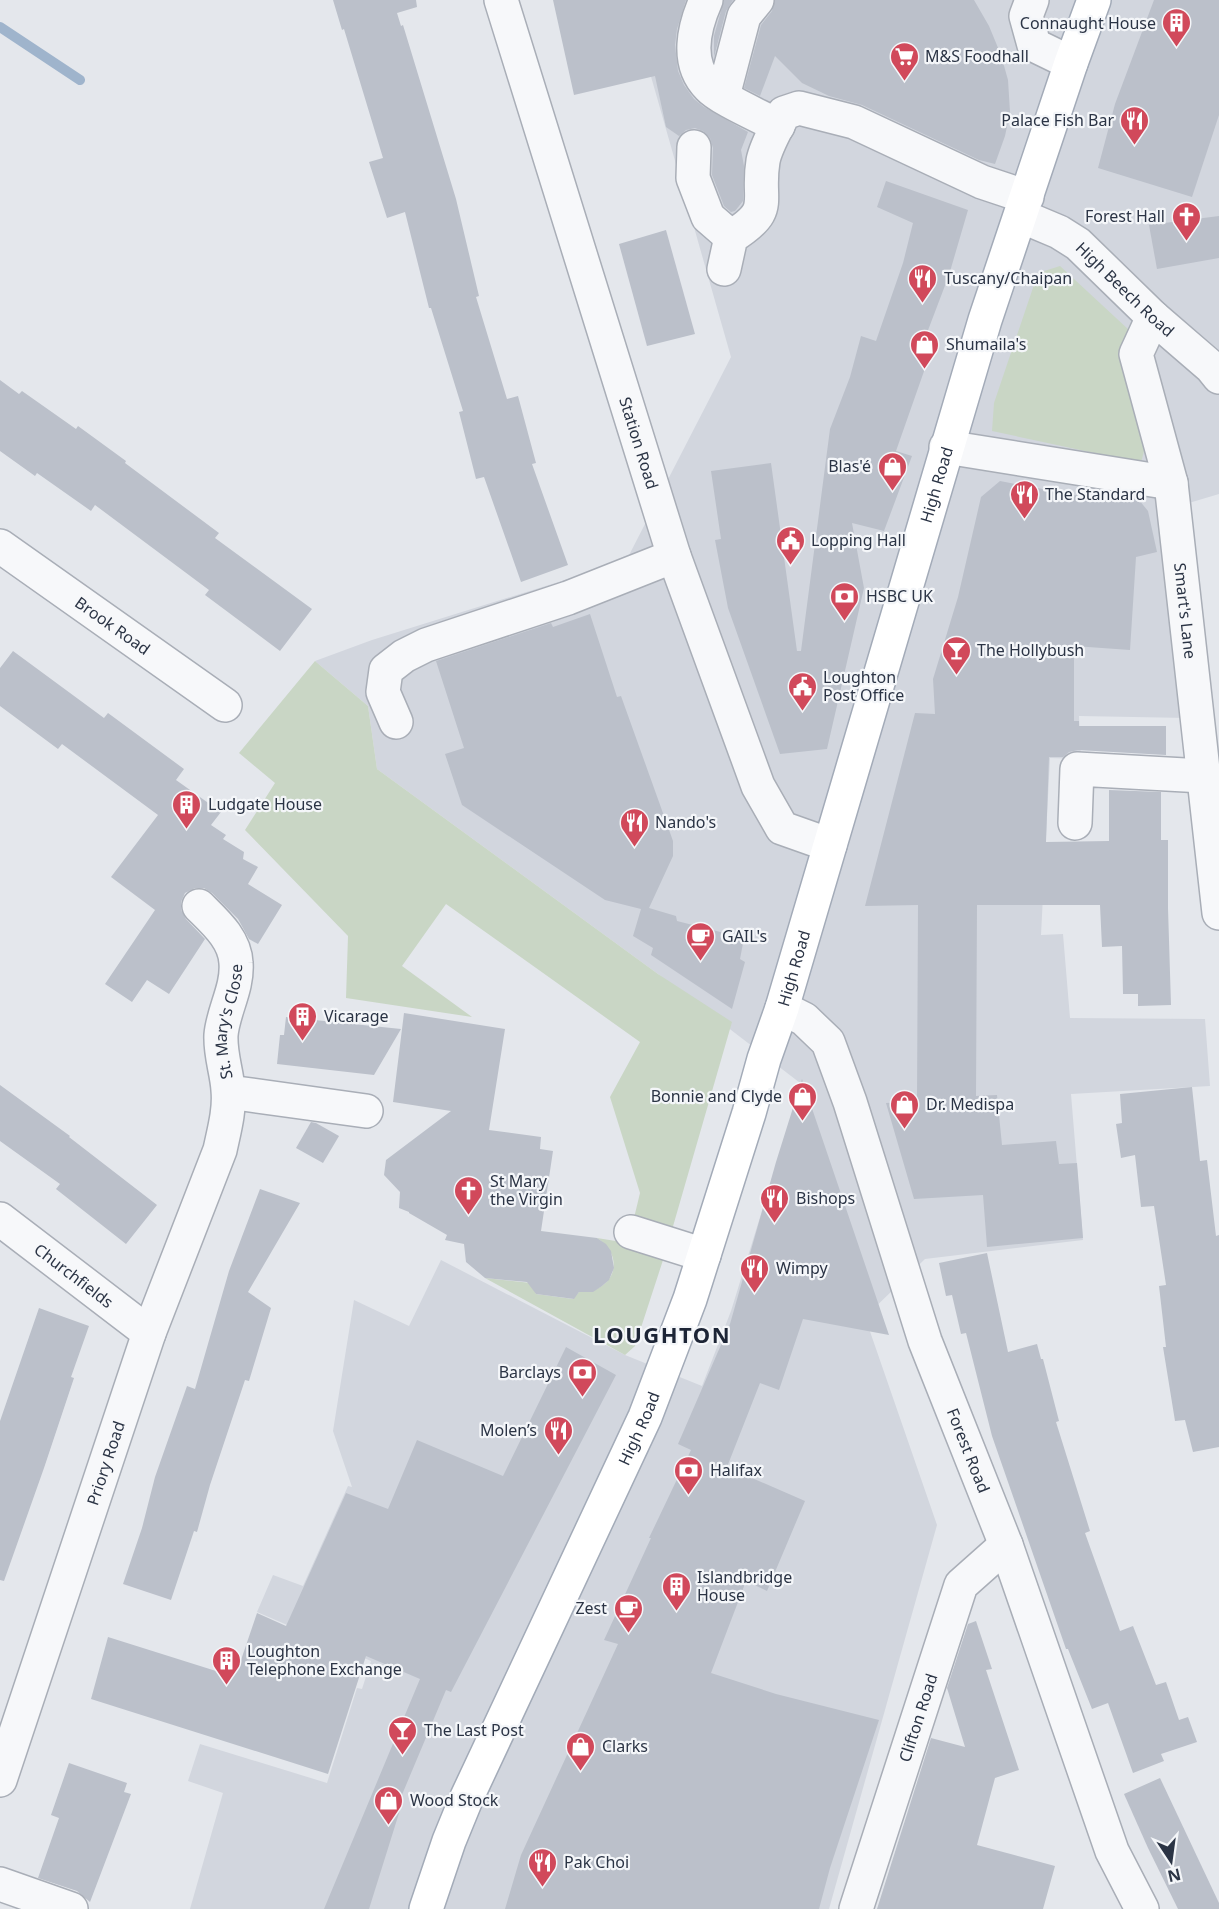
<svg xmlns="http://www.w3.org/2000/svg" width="1219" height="1909" font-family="'Noto Sans',sans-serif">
  <rect width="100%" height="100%" fill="#e4e7ec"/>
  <!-- built -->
  <path fill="#d2d6de" d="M636,0H1219V494L1162,511L1188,718L1079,716L1081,759L1050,758L1041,935L1063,934L1070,1018L1205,1019L1210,1086L1071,1094L1083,1240L925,1259L865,1317L937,1525L829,1909H190L223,1793L188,1781L200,1744L327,1783L357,1688L362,1689L371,1661L257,1612L273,1575L303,1586L348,1486L352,1487L333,1431L354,1300L409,1326L441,1260L625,1355L702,1386L731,1311L799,1091L808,1089L658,974L377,769L368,706L315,661L372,640L626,561L731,357L648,66Z"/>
  <!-- green -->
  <g fill="#c9d6c5">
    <path d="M1060,266L1129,330L1121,346L1147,439L1141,463L992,431L994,403L1038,273Z"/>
    <path d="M315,661L368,706L377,769L658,974L732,1022L665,1254L635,1346L625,1355L485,1278L531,1283L536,1294L573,1299L579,1292C614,1293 627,1257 597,1238L628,1243L640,1193L610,1097L640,1042L446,904L402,966L472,1017L346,998L348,936L245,830L275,783L239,753Z"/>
  </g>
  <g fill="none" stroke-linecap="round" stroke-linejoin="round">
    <!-- stream -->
    <path stroke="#9fb4cc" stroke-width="10" d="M0,27L80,80"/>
  </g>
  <!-- building -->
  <g fill="#bbc0ca">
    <path d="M333,0H416L417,7L397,13L401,26L403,25L456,199L479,296L476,297L507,399L518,396L536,463L532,464L568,565L521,582L484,477L476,479L459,412L463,411L431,308H429L405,212L387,218L369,162L383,158L344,29L342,30Z"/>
    <path d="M553,0H686L677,29L675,45L678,71L684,85L694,99L704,107L748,132L741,150L744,166L743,201L735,211L731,212L724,206L712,175L713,148L710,138L703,131L695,128L686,130L679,136L666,127L655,76L574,95Z"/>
    <path d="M724,0H733L726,11L714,57V36Z"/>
    <path d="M775,0H974L989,26L1001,55L1008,80L1010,112L1005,136L995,164L979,160L862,105L829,96L802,83L775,56L760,96L744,88L761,25L772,11Z"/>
    <path d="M1154,0H1219V115L1192,197L1098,168L1115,104Z"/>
    <path d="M886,181L968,210L949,275L919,354L929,357L896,451L912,456L884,531L852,523L864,588L827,749L780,754L728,608L715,540L721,539L711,471L771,463L797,651H801L830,429L850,377L861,336L876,341L903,263L913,223L877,207Z"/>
    <path d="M1219,216V258L1157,269L1149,225Z"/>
    <path d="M666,230L695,334L647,346L619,244Z"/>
    <path d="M0,380L19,394L22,391L76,429L78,426L126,461L125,463L219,533L215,538L312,609L280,651L205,595L209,590L95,505L91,511L37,473L35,476L0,451Z"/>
    <path d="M1000,481L1101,500L1102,492L1139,500L1148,511L1157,552L1136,557L1130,650L1074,646V721H1079V726H1166V755L1078,750L1069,752L1063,757H1049L1046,842L1109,841V790L1161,792V840H1168V908L1171,1005L1138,1006V994H1123L1122,946L1102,947L1100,905H977L976,1096L997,1095L1002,1145L1056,1141L1059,1164L1077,1163L1083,1238L987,1247L983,1195L914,1199L886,1103L917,1101L918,905L865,906L915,713L935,714L933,679L958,597L981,497Z"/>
    <path d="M590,614L617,697L621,696L673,841V856L649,908L676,916L677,921L744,938L740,959L745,962L732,1009L651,955L653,948L633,936L641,909L605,900L462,805L445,754L464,748L436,661L551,623L553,627Z"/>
    <path d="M13,651L104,718L108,713L184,769L176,780L221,812L211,825L226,835L223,839L244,852L243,859L258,867L248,884L282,905L258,944L249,939L238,919L212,893L204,888H195L185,893L181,902V910L186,919L205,939L169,994L147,980L132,1002L105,984L155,910L111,877L158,815L62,744L58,749L0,706V668Z"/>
    <path d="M404,1013L505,1029L489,1130L541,1137L540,1149L553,1151L541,1231L597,1238L606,1244L611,1251L614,1268L609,1280L602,1286L593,1292H579L574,1299L536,1294L527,1282L485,1278L466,1262L464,1244L445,1240L447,1235L409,1213V1212L399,1208L400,1192L384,1175L386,1160L451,1111L393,1102Z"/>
    <path d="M286,1017L401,1029L374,1075L277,1064L280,1035H284Z"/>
    <path d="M802,1079L889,1335L803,1319L779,1390L760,1383L727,1467L805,1501L767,1591L746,1581L711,1673L776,1694L879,1720L830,1868L819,1909H505L521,1855L618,1644L604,1640L651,1538H649L691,1450L678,1444L730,1324L776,1162Z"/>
    <path d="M0,1085L70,1136L69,1137L157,1205L126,1244L56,1189L60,1184L0,1141Z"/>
    <path d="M1192,1087L1200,1161L1207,1160L1216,1236L1219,1235V1447L1193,1452L1185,1420L1175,1421L1163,1347H1166L1159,1286L1166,1285L1154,1206L1141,1207L1135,1155L1121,1158L1116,1124L1122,1123L1120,1094Z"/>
    <path d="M311,1122L316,1123L339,1136L323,1163L296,1148Z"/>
    <path d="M260,1189L300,1203L248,1292L271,1308L249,1381L245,1380L210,1485L197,1532L194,1531L171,1600L123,1584L142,1528L155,1477L187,1386L195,1389L229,1271Z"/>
    <path d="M987,1253L1008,1352L1037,1344L1041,1359H1043L1059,1421L1056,1422L1090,1531L1085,1533L1120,1631L1133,1626L1156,1685L1166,1682L1179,1720L1188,1717L1197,1742L1161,1754L1164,1761L1133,1773L1108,1703L1092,1709L1068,1649H1066L992,1436L966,1333L961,1334L952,1295L946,1296L939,1263Z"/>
    <path d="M39,1308L89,1326L71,1377L74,1378L44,1468L4,1581L0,1580V1421Z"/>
    <path d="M566,1347L616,1375L451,1692L446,1690L396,1809L400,1810L369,1909H324L420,1679L366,1656L328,1774L91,1699L108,1637L216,1671L222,1654L241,1660L257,1613L286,1626L346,1493L388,1509L417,1440L503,1476Z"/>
    <path d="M976,1621L992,1669L986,1670L1019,1770L995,1778L977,1845L1055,1866L1043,1909H877L931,1738L965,1747L947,1688L968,1624Z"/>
    <path d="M69,1763L127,1783L124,1792L131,1794L90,1902L77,1891L38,1878L59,1818L51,1815Z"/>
    <path d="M1160,1778L1219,1903V1909H1178L1148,1848L1124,1794Z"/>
  </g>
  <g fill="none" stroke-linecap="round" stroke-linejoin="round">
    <defs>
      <g id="minor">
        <path id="s1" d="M501,0L674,556L758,786L782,828L830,845"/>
        <path d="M706,0C694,27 685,63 709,87C720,99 762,117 778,126"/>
        <path d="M1032,0L1026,16L1034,45L1071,63"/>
        <path d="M723,96L744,16L757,0"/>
        <path d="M694,147L693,178L708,217L731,237"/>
        <path id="s2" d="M1021,216L1059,232L1078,244L1153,317L1211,367L1219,377"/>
        <path d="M724,269L731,237C776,209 756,203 763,161C766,145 777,128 784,113L799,108L854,122L982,182L1027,197"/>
        <path id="s3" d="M1153,317L1136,354L1171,483L1219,913"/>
        <path d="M946,447L1171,483"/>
        <path id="s4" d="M0,546L225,705"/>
        <path d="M396,722L383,692L386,670L404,656L426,645L568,598L674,556"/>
        <path d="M1075,823L1077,769L1203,776"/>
        <path id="s5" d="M782,1008L804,1019L828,1042L850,1102L925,1341L1006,1545L1112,1851L1142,1909"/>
        <path d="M229,1092L366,1111"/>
        <path id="s6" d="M0,1219L149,1333"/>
        <path d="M631,1232L704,1255"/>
        <path id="s7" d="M0,1780L149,1333L220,1150C224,1131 230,1110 228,1090C227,1072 220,1055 221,1035C223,1011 238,988 236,963C235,939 215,922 199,906"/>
        <path d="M0,1884L71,1909"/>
        <path id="s8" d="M856,1909L961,1585L1006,1545"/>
      </g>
      <g id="major">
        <path id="s9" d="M426,1909L449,1841L467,1797L645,1417L690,1299L749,1113L764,1059L782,1008L985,320L1071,63L1094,0"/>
      </g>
    </defs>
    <!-- minor casing -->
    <use href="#minor" stroke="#a9aeb7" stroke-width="36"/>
    <!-- major casing -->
    <use href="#major" stroke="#a3abb8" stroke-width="36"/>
    <!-- minor -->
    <use href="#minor" stroke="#f7f8fa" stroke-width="33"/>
    <!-- major -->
    <use href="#major" stroke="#fff" stroke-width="33"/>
  </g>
  <!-- icons -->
  <defs>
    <symbol id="building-pin" viewBox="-11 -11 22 30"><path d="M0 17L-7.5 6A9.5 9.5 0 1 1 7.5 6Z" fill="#d1495b" stroke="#f4f6f9"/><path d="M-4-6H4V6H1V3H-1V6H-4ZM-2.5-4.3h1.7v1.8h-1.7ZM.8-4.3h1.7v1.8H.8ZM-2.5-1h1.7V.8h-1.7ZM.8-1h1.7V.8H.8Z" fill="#fff"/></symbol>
    <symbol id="supermarket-pin" viewBox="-11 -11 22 30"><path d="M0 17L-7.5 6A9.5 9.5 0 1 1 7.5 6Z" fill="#d1495b" stroke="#f4f6f9"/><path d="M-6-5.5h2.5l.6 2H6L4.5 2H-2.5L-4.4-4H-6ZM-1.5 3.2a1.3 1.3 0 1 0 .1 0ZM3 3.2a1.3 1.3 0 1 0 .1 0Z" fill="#fff"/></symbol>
    <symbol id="restaurant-pin" viewBox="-11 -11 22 30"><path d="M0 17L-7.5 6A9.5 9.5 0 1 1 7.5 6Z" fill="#d1495b" stroke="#f4f6f9"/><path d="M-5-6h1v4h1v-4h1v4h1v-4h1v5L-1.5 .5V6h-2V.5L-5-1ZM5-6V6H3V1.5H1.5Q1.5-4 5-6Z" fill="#fff"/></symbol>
    <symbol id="church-pin" viewBox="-11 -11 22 30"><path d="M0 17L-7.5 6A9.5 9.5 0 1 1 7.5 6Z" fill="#d1495b" stroke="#f4f6f9"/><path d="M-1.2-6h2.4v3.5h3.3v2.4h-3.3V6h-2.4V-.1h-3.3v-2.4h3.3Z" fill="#fff"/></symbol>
    <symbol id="shop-pin" viewBox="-11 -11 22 30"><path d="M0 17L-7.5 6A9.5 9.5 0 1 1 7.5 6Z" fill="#d1495b" stroke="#f4f6f9"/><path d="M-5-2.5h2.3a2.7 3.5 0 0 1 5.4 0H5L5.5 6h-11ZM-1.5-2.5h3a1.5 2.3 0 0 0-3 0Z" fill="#fff"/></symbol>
    <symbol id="civic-pin" viewBox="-11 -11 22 30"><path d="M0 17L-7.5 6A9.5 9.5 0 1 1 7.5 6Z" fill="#d1495b" stroke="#f4f6f9"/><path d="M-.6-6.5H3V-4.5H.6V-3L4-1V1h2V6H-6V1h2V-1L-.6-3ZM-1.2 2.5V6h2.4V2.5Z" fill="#fff"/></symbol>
    <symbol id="bank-pin" viewBox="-11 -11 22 30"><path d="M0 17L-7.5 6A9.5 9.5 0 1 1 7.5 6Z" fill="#d1495b" stroke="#f4f6f9"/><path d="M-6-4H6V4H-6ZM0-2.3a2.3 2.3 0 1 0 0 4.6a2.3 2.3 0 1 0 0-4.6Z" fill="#fff"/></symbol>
    <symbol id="bar-pin" viewBox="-11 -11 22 30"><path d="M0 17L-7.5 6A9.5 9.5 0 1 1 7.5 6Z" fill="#d1495b" stroke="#f4f6f9"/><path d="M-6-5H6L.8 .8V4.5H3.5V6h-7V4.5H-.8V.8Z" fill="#fff"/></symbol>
    <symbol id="cafe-pin" viewBox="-11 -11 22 30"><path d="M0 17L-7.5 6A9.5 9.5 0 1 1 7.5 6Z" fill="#d1495b" stroke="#f4f6f9"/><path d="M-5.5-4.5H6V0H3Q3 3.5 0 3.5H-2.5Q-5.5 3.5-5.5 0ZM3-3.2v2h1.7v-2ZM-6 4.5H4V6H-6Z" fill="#fff"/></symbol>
  </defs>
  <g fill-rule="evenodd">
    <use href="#building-pin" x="1160" y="6" width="33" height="45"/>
    <use href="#supermarket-pin" x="888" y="40" width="33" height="45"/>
    <use href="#restaurant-pin" x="1118" y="104" width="33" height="45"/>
    <use href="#church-pin" x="1170" y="200" width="33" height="45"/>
    <use href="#restaurant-pin" x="906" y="262" width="33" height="45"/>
    <use href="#shop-pin" x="908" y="328" width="33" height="45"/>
    <use href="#shop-pin" x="876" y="450" width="33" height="45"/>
    <use href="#restaurant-pin" x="1008" y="478" width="33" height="45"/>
    <use href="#civic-pin" x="774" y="524" width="33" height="45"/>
    <use href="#bank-pin" x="828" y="580" width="33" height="45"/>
    <use href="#bar-pin" x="940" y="634" width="33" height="45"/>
    <use href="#civic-pin" x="786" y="670" width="33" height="45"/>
    <use href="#building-pin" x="170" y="788" width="33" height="45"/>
    <use href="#restaurant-pin" x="618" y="806" width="33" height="45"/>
    <use href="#cafe-pin" x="684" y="920" width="33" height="45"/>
    <use href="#building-pin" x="286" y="1000" width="33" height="45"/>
    <use href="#shop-pin" x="786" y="1080" width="33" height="45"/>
    <use href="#shop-pin" x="888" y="1088" width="33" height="45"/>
    <use href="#church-pin" x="452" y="1174" width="33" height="45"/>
    <use href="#restaurant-pin" x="758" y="1182" width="33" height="45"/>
    <use href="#restaurant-pin" x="738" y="1252" width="33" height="45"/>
    <use href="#bank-pin" x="566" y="1356" width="33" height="45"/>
    <use href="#restaurant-pin" x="542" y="1414" width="33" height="45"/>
    <use href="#bank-pin" x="672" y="1454" width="33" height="45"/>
    <use href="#building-pin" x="660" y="1570" width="33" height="45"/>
    <use href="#cafe-pin" x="612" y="1592" width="33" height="45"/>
    <use href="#building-pin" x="210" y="1644" width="33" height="45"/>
    <use href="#bar-pin" x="386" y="1714" width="33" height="45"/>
    <use href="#shop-pin" x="564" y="1730" width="33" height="45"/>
    <use href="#shop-pin" x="372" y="1784" width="33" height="45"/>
    <use href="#restaurant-pin" x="526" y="1846" width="33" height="45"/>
  </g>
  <g text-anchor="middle" stroke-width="4.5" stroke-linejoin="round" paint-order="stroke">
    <!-- poi labels -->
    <g font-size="16" fill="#2b3445" stroke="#f4f6f9" text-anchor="start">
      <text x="1156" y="29" text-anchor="end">Connaught House</text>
      <text x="925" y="62">M&amp;S Foodhall</text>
      <text x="1114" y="126" text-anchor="end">Palace Fish Bar</text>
      <text x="1165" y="222" text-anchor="end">Forest Hall</text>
      <text x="944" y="284">Tuscany/Chaipan</text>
      <text x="946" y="350">Shumaila's</text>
      <text x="871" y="472" text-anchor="end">Blas'é</text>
      <text x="1045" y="500">The Standard</text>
      <text x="811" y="546">Lopping Hall</text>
      <text x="866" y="602">HSBC UK</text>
      <text x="977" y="656">The Hollybush</text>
      <text x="823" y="683">Loughton<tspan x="823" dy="18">Post Office</tspan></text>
      <text x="208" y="810">Ludgate House</text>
      <text x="655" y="828">Nando's</text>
      <text x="722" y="942">GAIL's</text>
      <text x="324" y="1022">Vicarage</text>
      <text x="782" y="1102" text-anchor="end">Bonnie and Clyde</text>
      <text x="926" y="1110">Dr. Medispa</text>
      <text x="490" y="1187">St Mary<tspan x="490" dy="18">the Virgin</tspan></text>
      <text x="796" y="1204">Bishops</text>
      <text x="776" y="1274">Wimpy</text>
      <text x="561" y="1378" text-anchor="end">Barclays</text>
      <text x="537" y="1436" text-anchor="end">Molen’s</text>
      <text x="710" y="1476">Halifax</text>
      <text x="697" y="1583">Islandbridge<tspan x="697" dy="18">House</tspan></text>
      <text x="607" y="1614" text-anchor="end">Zest</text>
      <text x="247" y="1657">Loughton<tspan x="247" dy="18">Telephone Exchange</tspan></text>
      <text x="424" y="1736">The Last Post</text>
      <text x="602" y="1752">Clarks</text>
      <text x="410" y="1806">Wood Stock</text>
      <text x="564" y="1868">Pak Choi</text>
    </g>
    <!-- street labels -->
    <g font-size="16" fill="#2b3445" stroke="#f4f6f9">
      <text dy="6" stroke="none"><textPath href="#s2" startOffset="129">High Beech Road</textPath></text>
      <text dy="6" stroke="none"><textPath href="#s1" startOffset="464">Station Road</textPath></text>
      <text dy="6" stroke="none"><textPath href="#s9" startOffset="1516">High Road</textPath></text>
      <text dy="6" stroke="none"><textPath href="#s3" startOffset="303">Smart's Lane</textPath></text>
      <text dy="6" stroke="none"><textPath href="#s4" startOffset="138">Brook Road</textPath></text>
      <text dy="6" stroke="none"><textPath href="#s9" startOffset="1012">High Road</textPath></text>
      <text dy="6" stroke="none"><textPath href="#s7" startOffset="798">St. Mary's Close</textPath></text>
      <text dy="6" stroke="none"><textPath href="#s6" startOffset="93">Churchfields</textPath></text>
      <text dy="6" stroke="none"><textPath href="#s9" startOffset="526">High Road</textPath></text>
      <text dy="6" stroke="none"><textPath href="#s5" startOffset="490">Forest Road</textPath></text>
      <text dy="6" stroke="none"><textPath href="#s7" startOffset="334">Priory Road</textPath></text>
      <text dy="6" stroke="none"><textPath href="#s8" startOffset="201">Clifton Road</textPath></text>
    </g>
    <!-- district labels -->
    <g font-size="22" font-weight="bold" letter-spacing="1.5" fill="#1d2536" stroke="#f4f6f9">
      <text x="662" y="1343">LOUGHTON</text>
    </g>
  </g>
  <!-- north arrow -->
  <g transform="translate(1171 1861) rotate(167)" stroke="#f4f6f9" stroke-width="4.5" paint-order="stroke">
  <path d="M0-4.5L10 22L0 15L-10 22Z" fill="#2b3445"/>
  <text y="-9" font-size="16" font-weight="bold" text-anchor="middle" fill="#2b3445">N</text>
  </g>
</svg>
